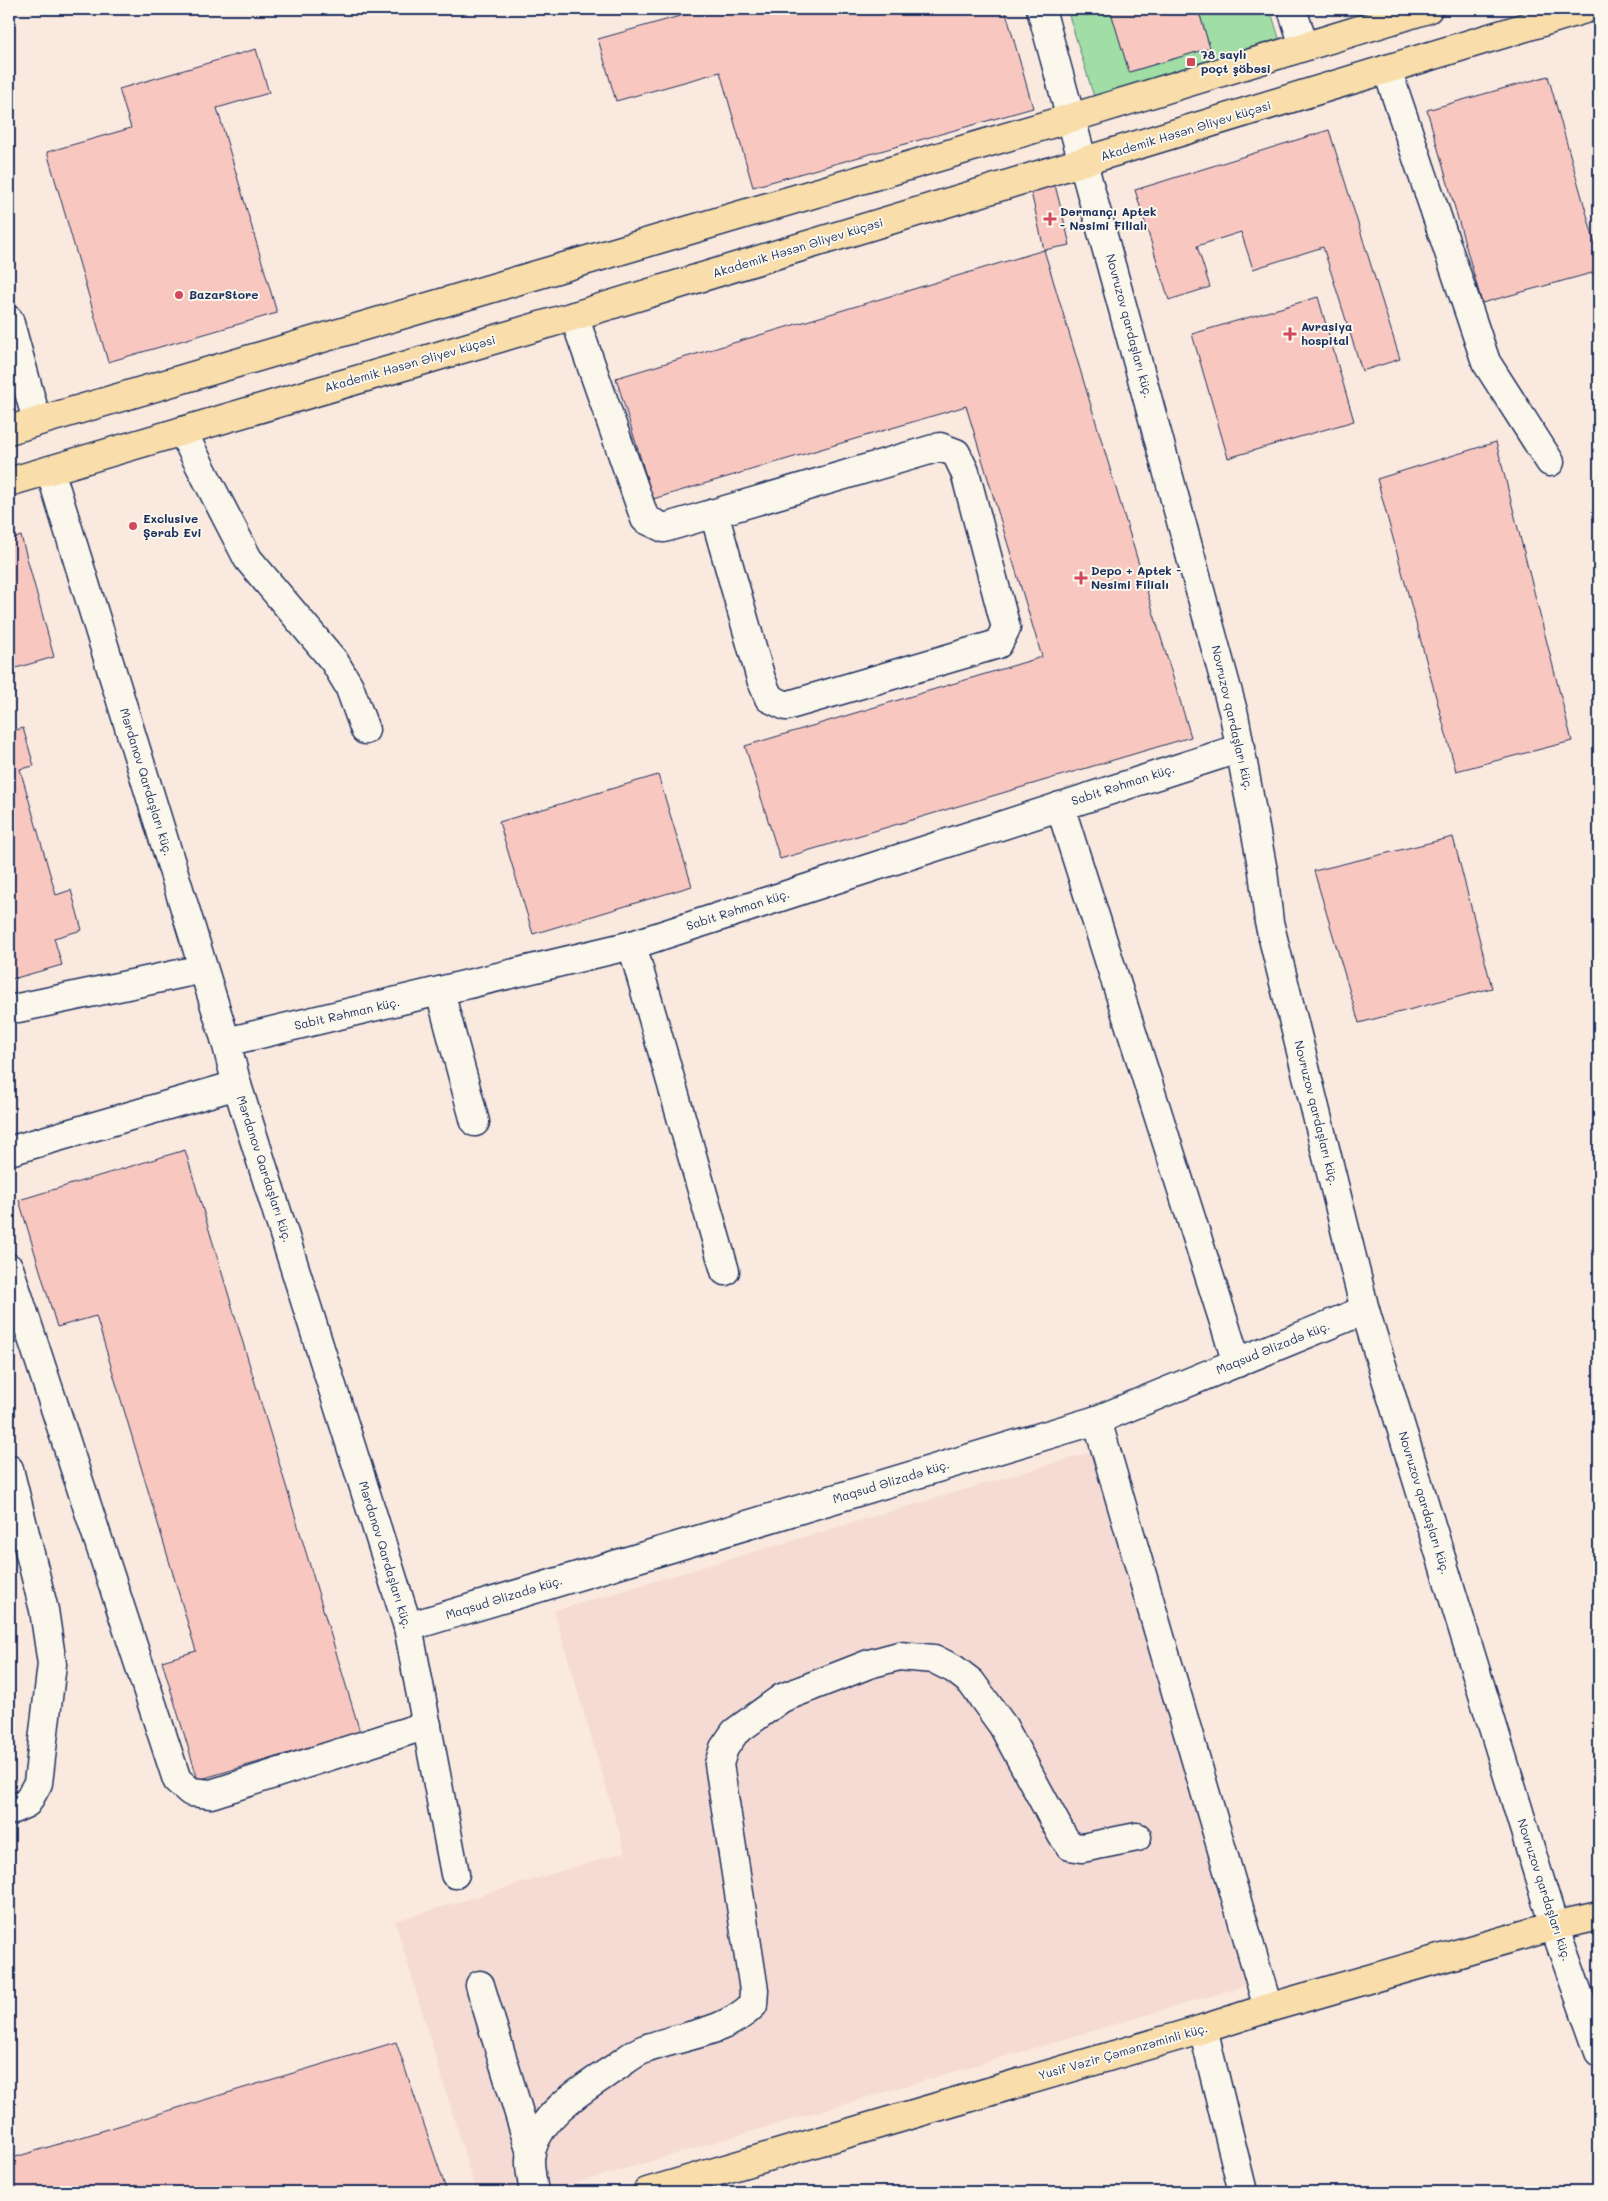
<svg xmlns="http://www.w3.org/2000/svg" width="1608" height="2201" font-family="Mali,sans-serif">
  <rect width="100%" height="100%" fill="#fae9df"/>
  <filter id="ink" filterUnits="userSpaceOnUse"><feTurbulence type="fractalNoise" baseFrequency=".02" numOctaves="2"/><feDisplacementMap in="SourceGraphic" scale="10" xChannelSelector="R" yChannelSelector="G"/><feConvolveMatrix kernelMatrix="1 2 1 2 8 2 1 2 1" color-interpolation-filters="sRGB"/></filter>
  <g filter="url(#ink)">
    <!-- built -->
    <path fill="#f5dbd4" d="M1092,1452L1251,1984L547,2192H476L395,1921L625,1852L554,1611Z"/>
    <!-- green -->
    <path fill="#a0dea6" stroke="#5e8682" d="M1067,9H1110L1130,72L1210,48L1198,9H1270L1280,41L1094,97Z"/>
    <!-- building -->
    <g fill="#f8c8c0" stroke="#1b2f5e">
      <path d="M705,9H1005L1033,108L753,187L720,72L616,101L598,39Z"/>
      <path d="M1110,9H1198L1210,48L1129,72Z"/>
      <path d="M256,49L269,93L217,108L277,313L108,362L47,152L131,128L119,89Z"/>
      <path d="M1548,76L1599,258V271L1482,303L1427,110Z"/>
      <path d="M1329,130L1400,359L1362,371L1323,247L1253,269L1241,232L1197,246L1210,287L1169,300L1135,190Z"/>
      <path d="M1055,185L1070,245L1044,250L1031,192Z"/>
      <path d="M1044,250L1191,737L780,859L745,746L1042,657L966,406L653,499L616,378Z"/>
      <path d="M1318,297L1354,421L1228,458L1192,334Z"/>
      <path d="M1496,442L1572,741L1456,771L1377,479Z"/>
      <path d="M21,536L54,657L9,670V540Z"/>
      <path d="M23,728L34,766L20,769L56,895L71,890L82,930L54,938L62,965L9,980V732Z"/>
      <path d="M658,775L692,886L533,934L499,822Z"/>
      <path d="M1453,837L1492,988L1359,1023L1314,871Z"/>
      <path d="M185,1150L360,1732L198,1780L162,1661L196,1651L96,1316L57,1327L19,1200Z"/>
      <path d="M396,2042L446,2189L436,2192H9V2159Z"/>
    </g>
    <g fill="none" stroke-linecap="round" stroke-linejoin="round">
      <defs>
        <g id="minor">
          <path d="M1041,9L1234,715L1263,871L1269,922L1365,1310L1554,1926L1599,2052"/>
          <path d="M1292,9L1304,46"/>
          <path d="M1387,69L1486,362L1550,462"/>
          <path d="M574,316L645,519L664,528L940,447L956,453L965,472L1006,628L998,644L786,706L769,698L761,679L714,513"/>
          <path d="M9,320L37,421"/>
          <path d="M182,431L248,559L334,661L349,686L365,730"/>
          <path d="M50,470L226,1042L237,1085L408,1627L455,1874"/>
          <path d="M1060,806L1237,1363"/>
          <path d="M632,945L725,1271"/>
          <path d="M440,992L475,1122"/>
          <path d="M18,1008L203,969"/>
          <path d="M226,1042L632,945L1241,748"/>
          <path d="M9,1151L237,1085"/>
          <path d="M9,1268L177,1780L191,1792L211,1794L427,1725"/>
          <path d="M1097,1420L1268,2008"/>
          <path d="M9,1469L44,1610L52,1664L38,1783L27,1803L9,1811"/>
          <path d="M408,1627L1097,1420L1365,1310"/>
          <path d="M480,1985L531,2153"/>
          <path d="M1203,2029L1243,2192"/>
          <path d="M534,2192C532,2179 528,2164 531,2151C542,2112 585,2088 616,2067C625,2061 635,2052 645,2049C682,2035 724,2034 753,2005L754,1990L719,1764L724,1748L735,1732L782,1698L869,1664L899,1656L934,1659L954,1669L971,1682L1003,1726L1062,1835L1070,1846L1082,1848L1137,1837"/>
        </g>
        <g id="major">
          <path d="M9,430L1071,118L1428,9"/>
          <path d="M9,482L574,316L1585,9"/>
          <path d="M647,2192L1203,2029L1268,2008L1554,1926L1599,1916"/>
        </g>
      </defs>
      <!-- minor casing -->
      <use href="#minor" stroke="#1b2f5e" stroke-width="31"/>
      <!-- major casing -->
      <use href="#major" stroke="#1b2f5e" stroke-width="31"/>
      <!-- minor -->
      <use href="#minor" stroke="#fbf7ec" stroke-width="28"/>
      <!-- major -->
      <use href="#major" stroke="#f9deab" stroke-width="28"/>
    </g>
  </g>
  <!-- markers -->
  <g fill="#d1495b" stroke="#fbf7ec" stroke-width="2">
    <rect x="1186" y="57" width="10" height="10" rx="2.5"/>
    <path d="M1047.5 211.5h5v5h5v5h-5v5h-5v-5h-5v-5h5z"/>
    <circle cx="179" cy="295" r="5"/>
    <path d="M1287.5 326.5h5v5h5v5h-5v5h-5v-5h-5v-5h5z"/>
    <circle cx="133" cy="526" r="5"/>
    <path d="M1078.5 570.5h5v5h5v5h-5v5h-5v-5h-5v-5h5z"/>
  </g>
  <g text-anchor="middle" stroke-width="4" stroke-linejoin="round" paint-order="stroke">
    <!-- poi labels -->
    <g font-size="12" font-weight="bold" fill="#1b2f5e" stroke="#fbf7ec" text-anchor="start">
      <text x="1201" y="59">78 saylı<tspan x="1201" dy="14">poçt şöbəsi</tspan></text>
      <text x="1060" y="216">Dərmançı Aptek<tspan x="1060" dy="14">- Nəsimi Filialı</tspan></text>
      <text x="189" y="299">BazarStore</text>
      <text x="1301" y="331">Avrasiya<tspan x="1301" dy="14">hospital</tspan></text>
      <text x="143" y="523">Exclusive<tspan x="143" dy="14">Şərab Evi</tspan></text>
      <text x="1091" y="575">Depo + Aptek -<tspan x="1091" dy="14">Nəsimi Filialı</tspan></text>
    </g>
    <!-- street labels -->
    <g font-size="12" fill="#1b2f5e" stroke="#fbf7ec">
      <text transform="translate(1186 131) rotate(-17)" y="4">Akademik Həsən Əliyev küçəsi</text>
      <text transform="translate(798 248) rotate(-17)" y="4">Akademik Həsən Əliyev küçəsi</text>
      <text transform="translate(1129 326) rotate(75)" y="4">Novruzov qardaşları küç.</text>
      <text transform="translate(410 364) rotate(-16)" y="4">Akademik Həsən Əliyev küçəsi</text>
      <text transform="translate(1232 718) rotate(77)" y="4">Novruzov qardaşları küç.</text>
      <text transform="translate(146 782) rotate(73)" y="4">Mərdanov Qardaşları küç.</text>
      <text transform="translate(1123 785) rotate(-18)" y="4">Sabit Rəhman küç.</text>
      <text transform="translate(738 910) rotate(-18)" y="4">Sabit Rəhman küç.</text>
      <text transform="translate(347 1014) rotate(-13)" y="4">Sabit Rəhman küç.</text>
      <text transform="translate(1316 1113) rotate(76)" y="4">Novruzov qardaşları küç.</text>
      <text transform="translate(264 1169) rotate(72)" y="4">Mərdanov Qardaşları küç.</text>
      <text transform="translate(1273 1348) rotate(-22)" y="4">Maqsud Əlizadə küç.</text>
      <text transform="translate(891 1482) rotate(-17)" y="4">Maqsud Əlizadə küç.</text>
      <text transform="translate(1424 1503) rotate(73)" y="4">Novruzov qardaşları küç.</text>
      <text transform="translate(385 1555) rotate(73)" y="4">Mərdanov Qardaşları küç.</text>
      <text transform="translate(504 1598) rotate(-17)" y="4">Maqsud Əlizadə küç.</text>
      <text transform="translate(1544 1890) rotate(72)" y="4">Novruzov qardaşları küç.</text>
      <text transform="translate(1123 2052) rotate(-16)" y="4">Yusif Vəzir Çəmənzəminli küç.</text>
    </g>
  </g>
  <!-- margin -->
  <rect width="1608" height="2201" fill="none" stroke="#fbf7ec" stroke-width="30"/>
  <rect x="15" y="15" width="1578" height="2171" fill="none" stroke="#1b2f5e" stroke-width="2" filter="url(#ink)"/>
</svg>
